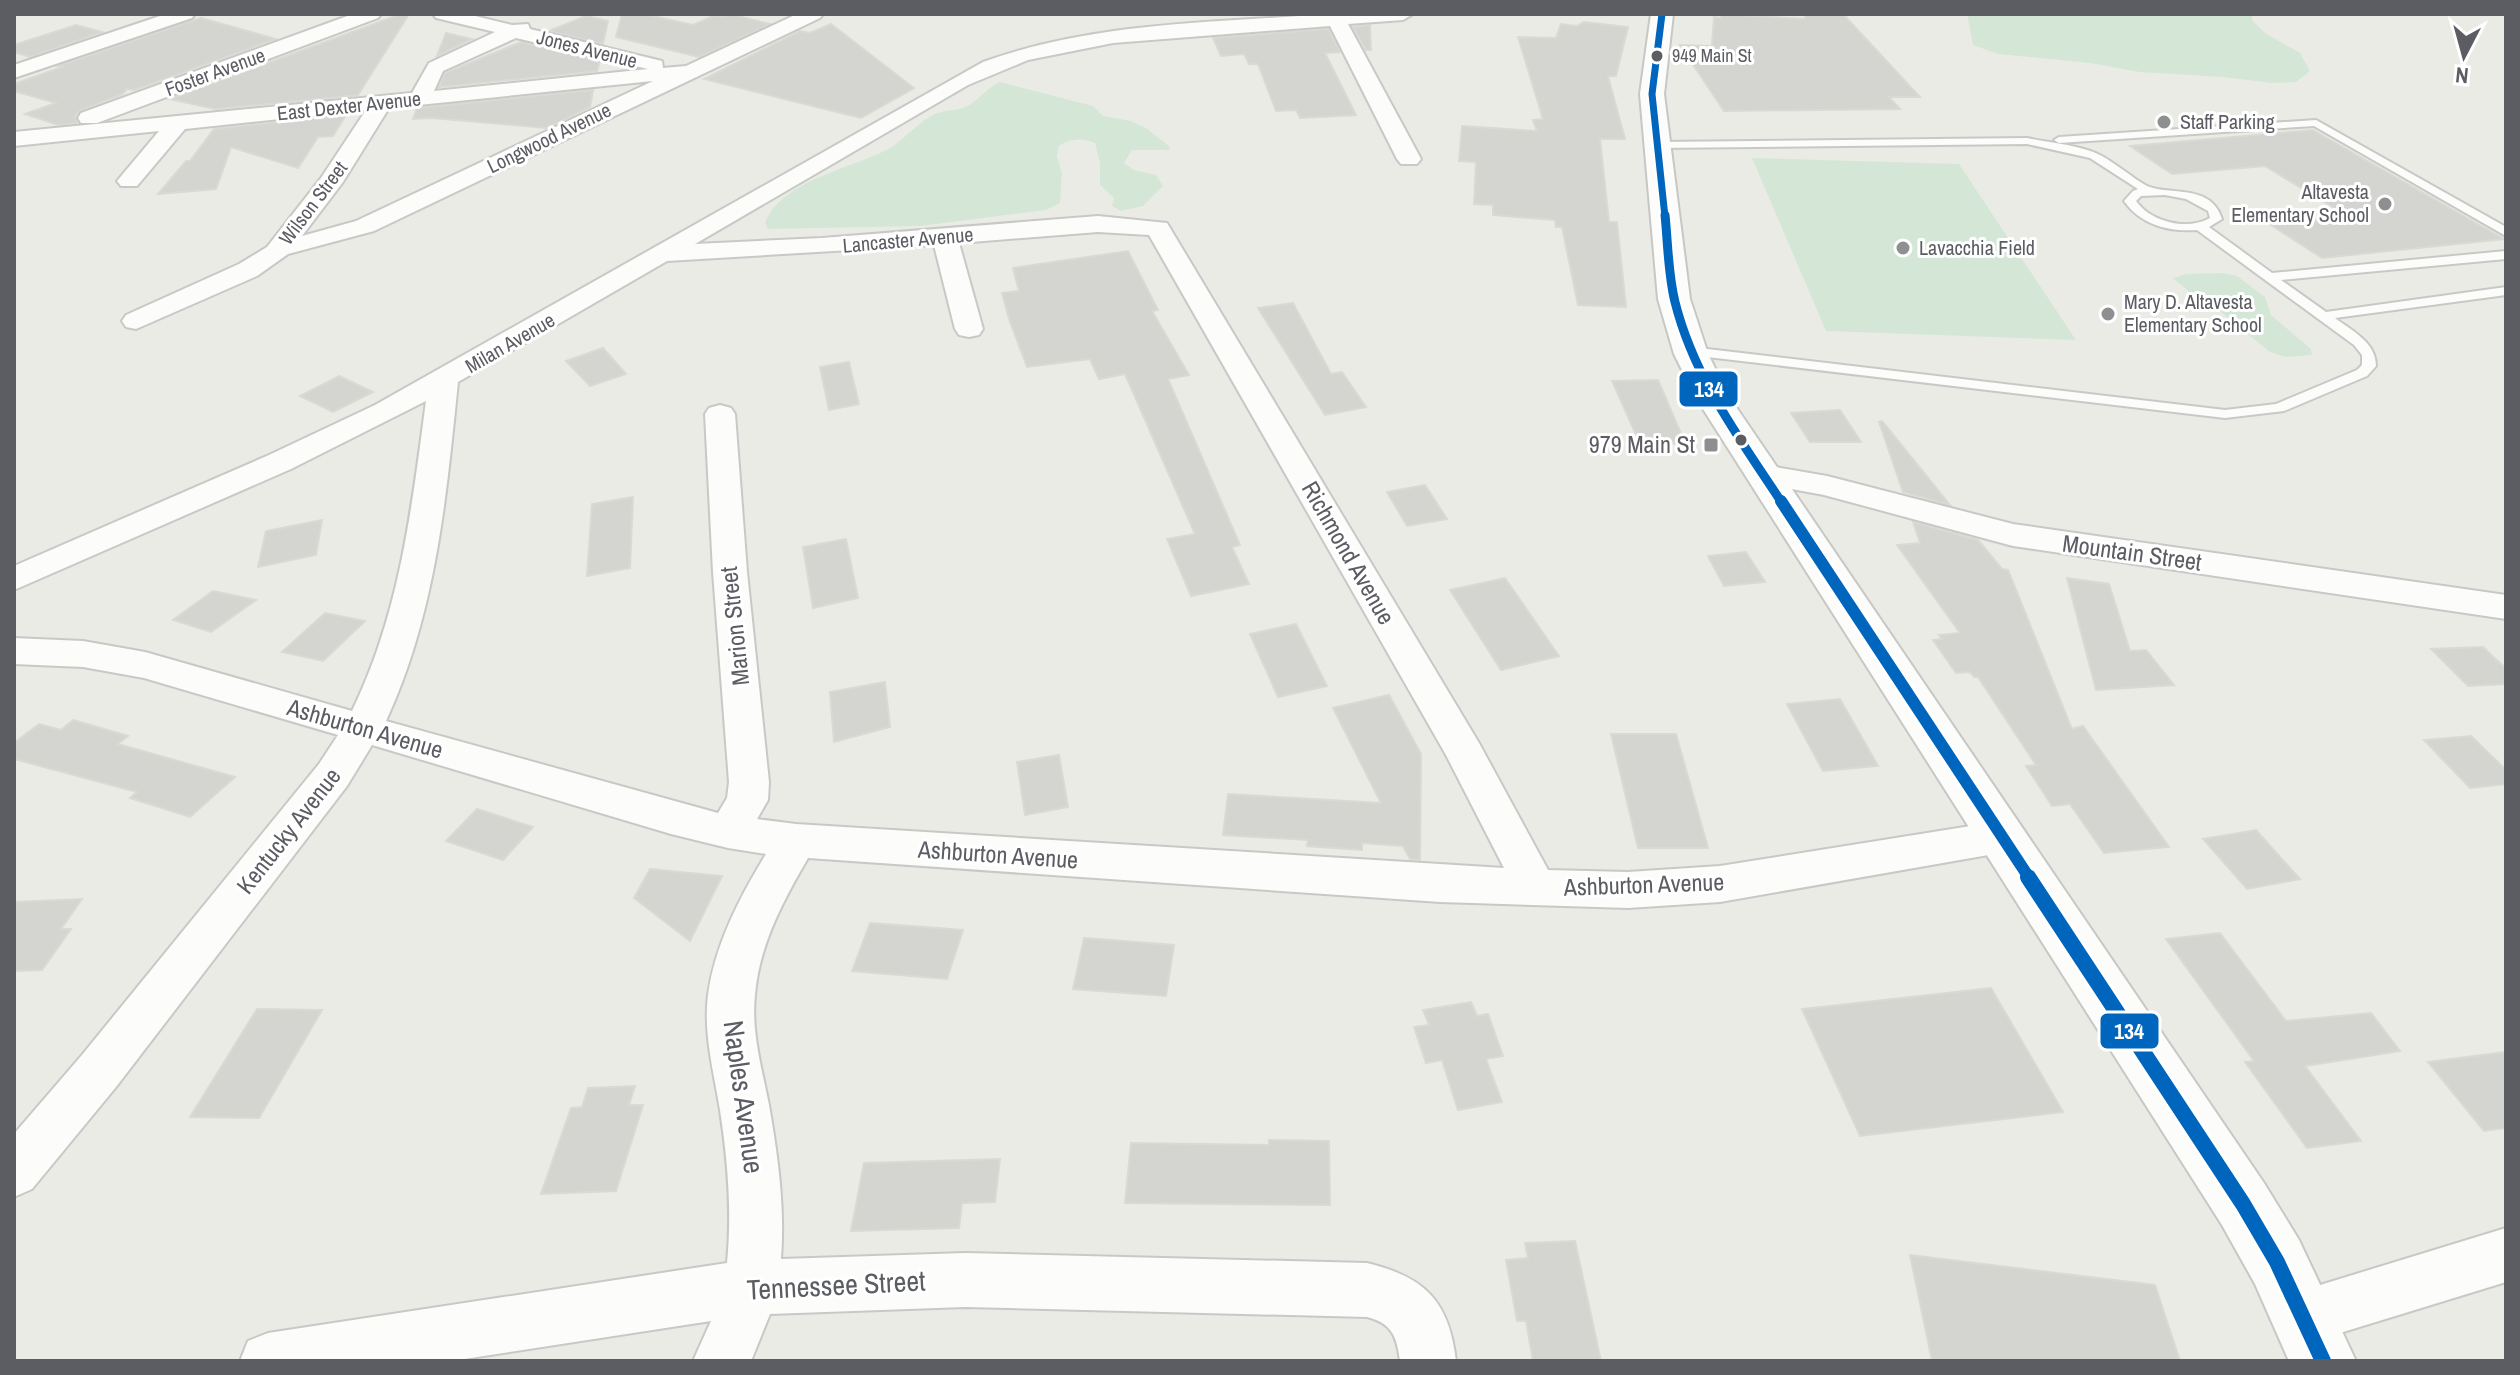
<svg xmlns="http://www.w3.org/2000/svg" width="2520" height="1375" font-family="'Archivo Narrow',sans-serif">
  <rect width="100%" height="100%" fill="#ebebe5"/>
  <!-- green -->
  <g fill="#d4e7d6">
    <path d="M1967,14H2252V20L2265,33L2300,53L2310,71L2296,82L2272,83L2223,77L2139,72L2090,63L1998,54L1973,45Z"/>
    <path d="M1000,82L1093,106L1103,116L1131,121L1146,128L1169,146L1170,150H1132L1124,163L1134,170L1156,175L1163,186L1143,206L1121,211L1112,206L1114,198L1100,185V163L1095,143C1081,138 1071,138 1059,146L1057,156L1062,173L1060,203L1046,210L920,226L768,229L765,223C782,179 853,169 890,148C906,138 918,122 935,114C944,110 956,111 965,107C979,101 986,88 1000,82Z"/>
    <path d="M1752,158L1959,164L2076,340L1826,331Z"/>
    <path d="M2221,273L2237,276L2265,297L2271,315L2311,349L2312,355L2286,357L2270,352L2217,309L2195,297L2173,278L2186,274Z"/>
  </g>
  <!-- building -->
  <g fill="#d4d4d0" stroke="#dadad4" stroke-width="2">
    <path d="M401,14H409L358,95L215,109L170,99Z"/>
    <path d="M622,14H644L693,25L715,15L723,17L730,14L770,24L699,57L616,37Z"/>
    <path d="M1721,14L1805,19V14H1843L1920,97H1889L1900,109L1724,111L1680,45L1712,46L1714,17L1721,18Z"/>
    <path d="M586,16L608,21L603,44L549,31Z"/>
    <path d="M201,18L276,39L134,90L127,89L123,94L80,110L75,116L77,123L58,125L25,114L56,103L14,91V84L62,67L58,66Z"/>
    <path d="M1584,22L1628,27L1616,76H1608L1625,139H1600L1609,222H1617L1626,307L1578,305L1562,227H1556L1555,220L1493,215V205L1474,204L1476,162L1459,161L1462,126L1537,131L1533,120L1543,119L1518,37L1556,38L1561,24L1577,26Z"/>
    <path d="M831,24L914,88L861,118L704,79L800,31L810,33Z"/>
    <path d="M76,25L102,32L30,57L14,52V45Z"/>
    <path d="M1370,25L1371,50H1366L1353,27Z"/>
    <path d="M1328,29L1340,52L1325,53L1356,115L1300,118L1296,110L1276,111L1258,64H1249L1244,54L1221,56L1213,38Z"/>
    <path d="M446,33L472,39L437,56Z"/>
    <path d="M521,42L600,61L597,71L439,87L445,73Z"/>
    <path d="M593,90L590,107L547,128L432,118L413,119L417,108Z"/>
    <path d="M346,115L333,136L318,137L298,168L231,147L216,189L158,194L186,161H190L214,129Z"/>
    <path d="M2313,130L2504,239L2322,258L2271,225L2349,217L2265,166L2172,174L2130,146Z"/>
    <path d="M1128,251L1158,310L1152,311L1189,375L1168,379L1240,545L1232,547L1249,584L1191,596L1167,539L1195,534L1125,374L1099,379L1090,359L1027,367L1009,319L1002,293L1019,291L1013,268Z"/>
    <path d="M1293,303L1331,374L1342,372L1366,407L1325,415L1258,308Z"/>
    <path d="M603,348L626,374L590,386L566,361Z"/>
    <path d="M849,362L859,404L829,410L820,367Z"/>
    <path d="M339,376L373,392L333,412L300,396Z"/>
    <path d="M1658,380L1685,443L1650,445L1646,436L1637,437L1612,381Z"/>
    <path d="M1840,410L1861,442H1810L1791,413Z"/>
    <path d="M1882,421L1950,505L1903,492L1879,422Z"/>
    <path d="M1425,485L1447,519L1407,526L1387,492Z"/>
    <path d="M633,497L630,568L587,576L592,504Z"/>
    <path d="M322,520L316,555L258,567L266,531Z"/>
    <path d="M1913,522L1978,540L2002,569L2008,570L2072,729L2083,726L2169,847L2104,853L2070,804L2052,806L2026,766L2036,765L1978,677H1974L1970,672L1956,673L1933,640L1942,639L1939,635L1960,633L1897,545L1920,543Z"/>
    <path d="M846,539L858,598L813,608L803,547Z"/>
    <path d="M1746,552L1765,582L1724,586L1708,556Z"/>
    <path d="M1505,578L1559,656L1501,670L1450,590Z"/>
    <path d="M2067,578L2109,584L2130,651L2146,650L2174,685L2096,690Z"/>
    <path d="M213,591L256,600L211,632L173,620Z"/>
    <path d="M325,613L365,621L323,661L282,652Z"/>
    <path d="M1296,624L1327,686L1278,697L1250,634Z"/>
    <path d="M2483,647L2506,669V684L2468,686L2431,649Z"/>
    <path d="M885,682L890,727L834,742L830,692Z"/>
    <path d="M1389,695L1421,754L1420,860L1410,859L1403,846L1362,843V850L1307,846L1308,840L1223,835L1228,794L1381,803L1333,708Z"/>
    <path d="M1840,699L1878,766L1823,771L1787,704Z"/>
    <path d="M73,720L128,736L118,744L235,777L190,817L130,798L137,792L14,759V743L39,724L61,730Z"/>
    <path d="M1611,734H1676L1708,848H1638Z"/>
    <path d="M2471,736L2506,770V784L2470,788L2424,740Z"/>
    <path d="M1059,755L1068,807L1025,815L1017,762Z"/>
    <path d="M477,809L533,827L503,860L446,841Z"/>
    <path d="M2256,830L2300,879L2247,889L2203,839Z"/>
    <path d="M650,869L722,876L690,941L634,898Z"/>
    <path d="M82,899L61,929H71L42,970L14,971V902Z"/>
    <path d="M870,923L963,930L947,979L852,971Z"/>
    <path d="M2220,933L2286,1021L2371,1013L2400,1051L2305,1066L2361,1141L2307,1148L2245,1062L2254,1061L2166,939Z"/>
    <path d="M1084,938L1174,945L1166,996L1073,989Z"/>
    <path d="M1991,988L2063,1112L1860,1136L1802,1009Z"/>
    <path d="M1471,1002L1477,1016L1488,1014L1503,1056L1486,1059L1502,1102L1458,1110L1442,1060L1426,1063L1414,1027L1429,1025L1423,1010Z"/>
    <path d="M257,1009L322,1010L259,1118L190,1117Z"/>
    <path d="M2506,1052V1128L2484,1131L2428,1062Z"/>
    <path d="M635,1086L629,1105H643L616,1191L541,1194L571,1108L582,1107L588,1088Z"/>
    <path d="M1269,1140L1329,1141L1330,1205L1125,1203L1131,1143L1269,1145Z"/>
    <path d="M1000,1159L995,1202L962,1203L959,1228L851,1231L864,1163Z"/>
    <path d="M1575,1241L1601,1361H1533L1526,1321H1517L1506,1260L1528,1258L1525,1243Z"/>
    <path d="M1910,1255L2155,1285L2180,1361H1932Z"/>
  </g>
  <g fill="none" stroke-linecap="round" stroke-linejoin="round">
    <defs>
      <g id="lane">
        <path d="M2316,120L2506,227V236L2314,126L2059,143L2054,140L2059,137Z"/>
        <path d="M2027,138C2050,143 2080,145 2100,155C2117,164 2131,177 2147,186C2170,196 2211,183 2222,219L2209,227L2272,273L2506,251V259L2281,280L2326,312L2506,287V295L2335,318C2352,331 2376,342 2376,366L2367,376L2284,411L2225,418L1690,355L1683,351L1690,347L2225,410L2276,404L2357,370L2362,365V355L2354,345L2197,230C2169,232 2141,225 2124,201L2133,191L2138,189L2090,158L2027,144L1658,148L1653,145L1658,142ZM2165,195L2186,199L2208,211L2210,218C2187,231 2151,222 2136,201L2141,196Z"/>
      </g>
      <g id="street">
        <path d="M166,14H195L192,18L14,78V65Z"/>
        <path d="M353,14H381L378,18L97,123H81L78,118L81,113Z"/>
        <path d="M433,14H467L512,25L528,24L530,29L662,61L663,68L686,66L797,14H823L820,18L374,231L288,254L257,276L136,329L126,327L122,321L126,315L239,264L267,247L321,178L366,110L185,129L137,186H121L117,181L159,131L14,146V132L412,93L429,63L495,32L436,18ZM516,38L648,69L434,91L443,71ZM653,81L356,221L302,236L343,182L389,108Z"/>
        <path d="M1328,14H1413L1403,20L1348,24L1421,159L1417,164H1401L1397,159L1330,26L1113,43L1028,60L968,85L695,244L822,238L1098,216L1167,223L1479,743L1548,870L1628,872L1720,866L2002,821L2017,826L2023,838L2017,850L1720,902L1628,908L1440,902L808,858C783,901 759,945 755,995C751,1032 762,1069 769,1105C778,1157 785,1207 781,1259L965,1253L1367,1263C1425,1277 1449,1301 1456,1361H1400C1397,1337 1392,1323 1367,1317L965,1307L770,1314L751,1361H693L711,1321L451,1361H240L248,1341L268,1333L727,1263C732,1212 728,1162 720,1110C714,1073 703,1033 708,995C715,944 740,897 766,854L728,848L671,834L372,745L347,786L116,1087L32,1189L14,1197V1134L82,1055L319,764L338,735L144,678L83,667L14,664V638L83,641L145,652L352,711C400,613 412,507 426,401L291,469L14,590V566L269,455L375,405L983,62C1093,22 1212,23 1328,14ZM1098,232L1149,235L1446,755L1504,868L796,824L757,819L768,800L769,782L747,572L735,414L731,408L720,405L709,408L705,414L713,572L729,782L727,798L718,813L386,721C436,613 446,499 458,382L667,261L934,245L955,329L959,335L969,337L979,335L983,329L959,243Z"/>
        <path d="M1764,465L1827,476L2013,524L2506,595V619L2013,546L1824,495L1753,482L1748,475L1753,468Z"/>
        <path d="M2506,1228V1282L2304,1344L2284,1336L2276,1316L2284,1296Z"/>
      </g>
      <path id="secondary" d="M1651,14H1673L1664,94L1690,299L1708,354L1730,398L2264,1183L2299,1240L2356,1361H2289L2255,1284L2222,1225L1696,398L1674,354L1658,299L1640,94Z"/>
    </defs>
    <!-- lane casing -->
    <use href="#lane" stroke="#c8c9c7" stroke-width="4"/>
    <!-- street casing -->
    <use href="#street" stroke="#c8c9c7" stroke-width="4"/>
    <!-- secondary casing -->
    <use href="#secondary" stroke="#c7c7c6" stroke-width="4"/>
    <!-- lane -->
    <use href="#lane" fill="#fcfcfb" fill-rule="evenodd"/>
    <!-- street -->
    <use href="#street" fill="#fcfcfb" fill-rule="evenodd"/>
    <!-- secondary -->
    <use href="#secondary" fill="#fcfcfb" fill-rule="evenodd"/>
    <defs>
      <path id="bus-1-far3" d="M1662,14L1652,94L1665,217"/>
      <path id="bus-1-far2" d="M1665,215C1668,244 1668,274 1675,302C1694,378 1740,439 1782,503"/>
      <path id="bus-1-far1" d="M1781,501L2030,879"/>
      <path id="bus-1" d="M2028,877L2243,1204L2277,1262L2323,1361"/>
    </defs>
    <!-- bus-1-far3 casing -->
    <use href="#bus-1-far3" stroke="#fff" stroke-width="10"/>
    <!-- bus-1-far2 casing -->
    <use href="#bus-1-far2" stroke="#fff" stroke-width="14"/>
    <!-- bus-1-far1 casing -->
    <use href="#bus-1-far1" stroke="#fff" stroke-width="18"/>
    <!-- bus-1 casing -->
    <use href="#bus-1" stroke="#fff" stroke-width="22"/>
    <!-- bus-1-far3 -->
    <use href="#bus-1-far3" stroke="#0065bd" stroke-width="7"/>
    <!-- bus-1-far2 -->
    <use href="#bus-1-far2" stroke="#0065bd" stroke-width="9"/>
    <!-- bus-1-far1 -->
    <use href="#bus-1-far1" stroke="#0065bd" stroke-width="12"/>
    <!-- bus-1 -->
    <use href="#bus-1" stroke="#0065bd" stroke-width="16"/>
  </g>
  <!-- markers -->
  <g fill="#5b5d63" stroke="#fff" stroke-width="3">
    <circle cx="1657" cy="56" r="7"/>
    <circle cx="1741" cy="440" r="7"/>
  </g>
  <g fill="#8d8f90" stroke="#fff" stroke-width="3">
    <circle cx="2164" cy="122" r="8"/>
    <circle cx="2385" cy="204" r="8"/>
    <circle cx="1903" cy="248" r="8"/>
    <circle cx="2108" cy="314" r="8"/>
    <rect x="1703" y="437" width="16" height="16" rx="4"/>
  </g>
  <g text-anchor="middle" stroke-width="6" stroke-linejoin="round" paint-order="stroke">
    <!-- far-bus labels -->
    <g font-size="18" fill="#5b5d63" stroke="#fff" text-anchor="start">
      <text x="1672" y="62">949 Main St</text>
    </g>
    <!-- far-street labels -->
    <g font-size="20" fill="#5b5d63" stroke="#fff">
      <text transform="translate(587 49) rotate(14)" y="7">Jones Avenue</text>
      <text transform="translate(215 72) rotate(-20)" y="7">Foster Avenue</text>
      <text transform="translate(349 106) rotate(-6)" y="7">East Dexter Avenue</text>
      <text transform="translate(549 138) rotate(-26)" y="7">Longwood Avenue</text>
      <text transform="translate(313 203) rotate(-53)" y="7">Wilson Street</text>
      <text transform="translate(908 240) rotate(-5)" y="7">Lancaster Avenue</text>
      <text transform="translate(510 343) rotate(-30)" y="7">Milan Avenue</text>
    </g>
    <!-- far-poi labels -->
    <g font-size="20" fill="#5b5d63" stroke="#fff" text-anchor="start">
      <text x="2180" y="129">Staff Parking</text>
      <text x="2369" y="199" text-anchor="end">Altavesta<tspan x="2369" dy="23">Elementary School</tspan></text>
      <text x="1919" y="255">Lavacchia Field</text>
      <text x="2124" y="309">Mary D. Altavesta<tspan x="2124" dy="23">Elementary School</tspan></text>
    </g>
    <!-- poi labels -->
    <g font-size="24" fill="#5b5d63" stroke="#fff" text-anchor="end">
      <text x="1695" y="453">979 Main St</text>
    </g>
    <!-- street labels -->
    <g font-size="24" fill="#5b5d63" stroke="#fff">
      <text transform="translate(1348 553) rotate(60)" y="8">Richmond Avenue</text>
      <text transform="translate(2132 553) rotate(8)" y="8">Mountain Street</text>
      <text transform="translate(735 626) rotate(-96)" y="8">Marion Street</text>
      <text transform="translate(365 729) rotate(16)" y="8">Ashburton Avenue</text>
      <text transform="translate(289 831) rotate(-52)" y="8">Kentucky Avenue</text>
      <text transform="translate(998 855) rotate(4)" y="8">Ashburton Avenue</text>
      <text transform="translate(1644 885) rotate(-2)" y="8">Ashburton Avenue</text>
    </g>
    <!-- near-street labels -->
    <g font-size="28" fill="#5b5d63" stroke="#fff">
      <text transform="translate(744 1097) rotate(82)" y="10">Naples Avenue</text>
      <text transform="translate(836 1285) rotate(-3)" y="10">Tennessee Street</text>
    </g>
  </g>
  <g stroke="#fff" stroke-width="3">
    <rect x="1678" y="370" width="61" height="38" rx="8" fill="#0065bd"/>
    <rect x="2099" y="1012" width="61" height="38" rx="8" fill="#0065bd"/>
  </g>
  <g font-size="22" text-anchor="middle" font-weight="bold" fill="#fff">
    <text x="1709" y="397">134</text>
    <text x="2129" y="1039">134</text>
  </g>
  <!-- border -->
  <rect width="2520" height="1375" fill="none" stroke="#5b5d63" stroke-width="32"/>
  <!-- north arrow -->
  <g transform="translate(2464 56) rotate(186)" stroke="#ffffff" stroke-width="6" paint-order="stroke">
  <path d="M0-6L14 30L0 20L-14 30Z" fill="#5b5d63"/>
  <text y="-12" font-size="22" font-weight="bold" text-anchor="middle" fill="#5b5d63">N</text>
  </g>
</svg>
